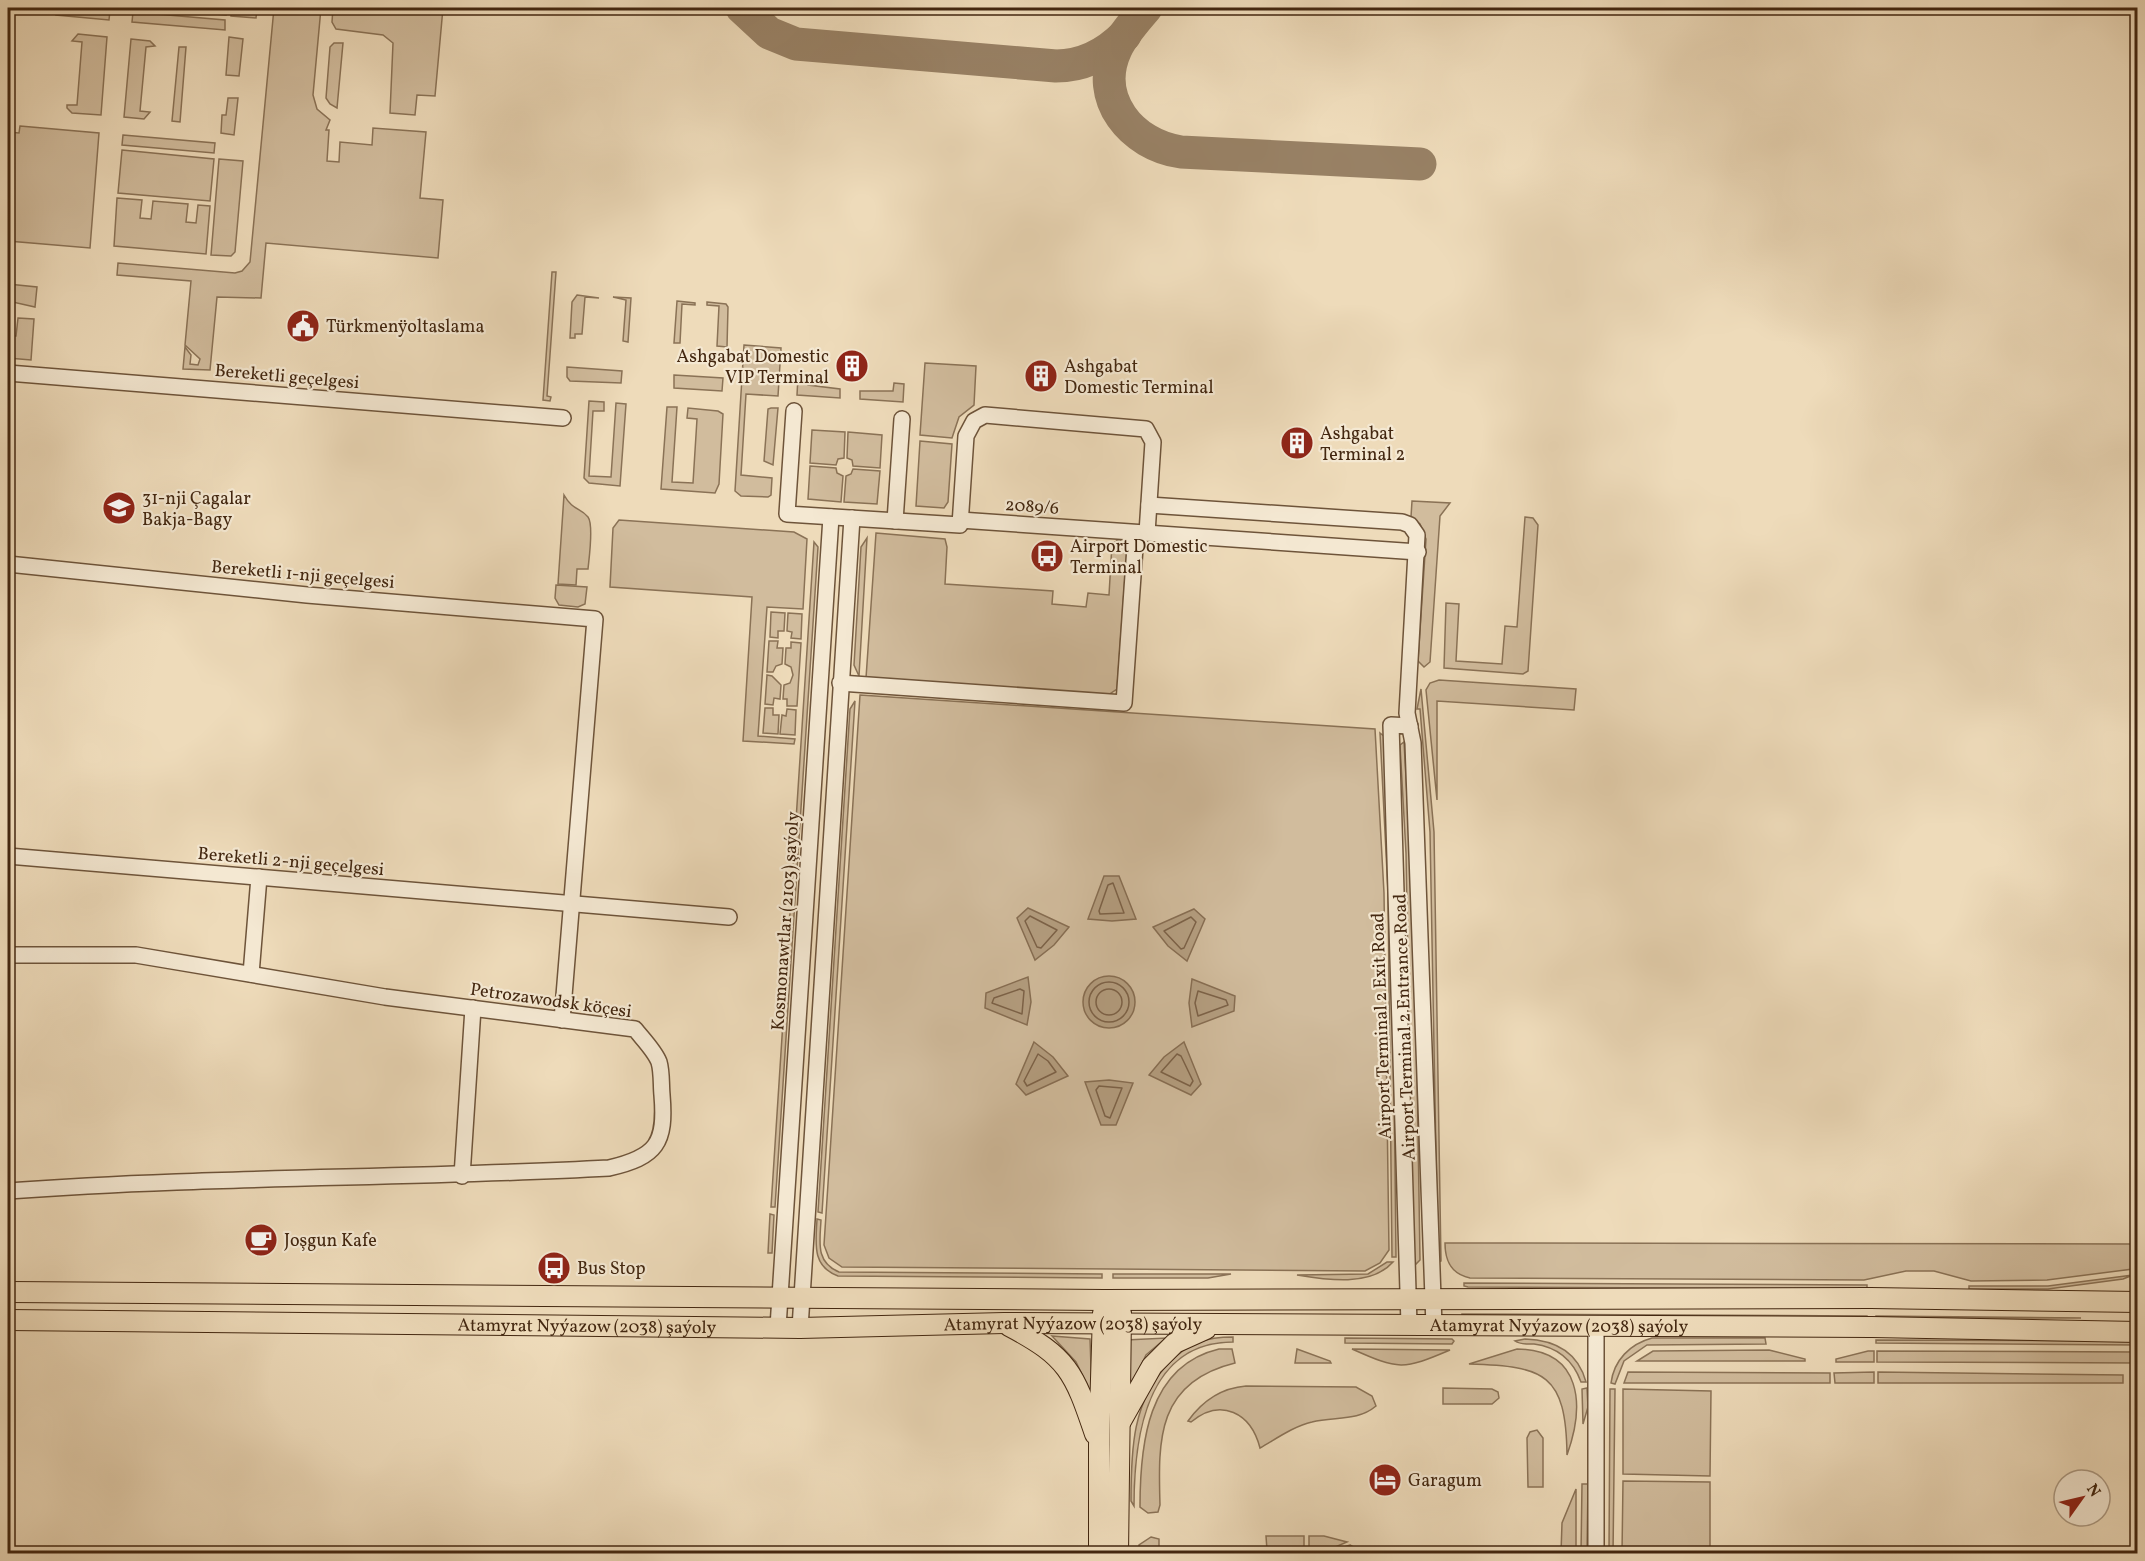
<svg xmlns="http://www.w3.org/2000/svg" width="2145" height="1561" font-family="Vollkorn,serif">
  <rect width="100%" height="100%" fill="#eedbba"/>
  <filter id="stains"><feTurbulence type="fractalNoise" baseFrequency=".00333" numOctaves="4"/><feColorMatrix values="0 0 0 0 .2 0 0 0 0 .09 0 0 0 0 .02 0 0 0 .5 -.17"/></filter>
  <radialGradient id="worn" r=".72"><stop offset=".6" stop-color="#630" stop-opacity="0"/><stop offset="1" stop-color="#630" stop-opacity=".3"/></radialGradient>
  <!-- green -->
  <g fill="#d1bc9d" stroke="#8a7256" stroke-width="1.5">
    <path d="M15,8H52L51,14L15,11Z"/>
    <path d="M57,8L110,10L109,20L56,15Z"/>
    <path d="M136,8H226V15Z"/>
    <path d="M231,8H257L256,18L231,16Z"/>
    <path d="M274,8H321L313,95L317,109L330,120L326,130H329L327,161L339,162L340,142L372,145L373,128L426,132L420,198L443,200L438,258L266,243L261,298L217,297L210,370L183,369L185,347L191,355L190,364L198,365L200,359L185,345L191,281L117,275L118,263L235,273L242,271L250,262Z"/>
    <path d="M333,8H443L435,96L417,95L415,115L390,113L393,43L383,35L336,29L332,22Z"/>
    <path d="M133,12L225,20V30L132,22Z"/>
    <path d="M78,34L107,37L101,115L72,113L67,108V105H77L82,42L72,41Z"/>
    <path d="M229,37L243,39L239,76L226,75Z"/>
    <path d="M131,39L150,41L155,46L146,47L140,111L150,112L144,119L124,117Z"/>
    <path d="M334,43H343L337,108L330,104L326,98L330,47Z"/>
    <path d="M179,47H186L180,122L172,121Z"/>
    <path d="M228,98H238L234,135L221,133L222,115H226Z"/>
    <path d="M20,126L99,133L90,248L8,241V132L19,133Z"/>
    <path d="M123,135L215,143L214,153L122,145Z"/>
    <path d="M122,150L214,159L210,201L118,193Z"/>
    <path d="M219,159L243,161L235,252L231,256L211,255Z"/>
    <path d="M117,198L142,200L140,218L151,219L153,201L188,204L186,222L196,223L198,205L210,206L206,254L114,246Z"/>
    <path d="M552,272H556L547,396L551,397L550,401L543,400Z"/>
    <path d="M8,284L37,287L35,307L8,301Z"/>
    <path d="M577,295L599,298L585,297L582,334H575V338H570L572,302Z"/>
    <path d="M613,297L631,298L628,342L623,341L626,300Z"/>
    <path d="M677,301L695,303V305L682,304L680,343H674Z"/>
    <path d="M707,302L726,304L728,307L727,347L717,346L719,306L707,305Z"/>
    <path d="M18,318L34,319L31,360L8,358V336H16Z"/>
    <path d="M744,345L781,348L778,396L746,394L741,475L772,478L771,495L768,497L741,496L735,491Z"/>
    <path d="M925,363L976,366L974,405L959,417L952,438L920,435Z"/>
    <path d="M567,367L622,371L621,383L570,381L567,377Z"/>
    <path d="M674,375L723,378L722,391L674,388Z"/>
    <path d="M798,377H808V385L840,389V398L797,395Z"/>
    <path d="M894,383L904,384L903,402L860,399V391H893Z"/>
    <path d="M589,401L604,402V411H593L589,476L611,477L616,403L626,404L620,486L589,483L584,478Z"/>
    <path d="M667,407H677L672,482L693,483L697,419L687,418L688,408L718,411L723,414L719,484L715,493L661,489Z"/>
    <path d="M771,408H778L773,465L764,461L768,409Z"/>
    <path d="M812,430L845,432L844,458L838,459L836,465L810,463Z"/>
    <path d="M848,432L882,435L880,468L853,466L852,460L847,458Z"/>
    <path d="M920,441L952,444L948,502L944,508L916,506Z"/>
    <path d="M810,466L836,468L837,473L843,476L841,502L808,499Z"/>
    <path d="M853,469L880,471L877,504L844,502L846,476L851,474Z"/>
    <path d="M564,495C573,511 580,507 588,517C594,525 589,558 588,569H577L576,585L558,584Z"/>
    <path d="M1412,501L1450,503L1440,516L1430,662L1424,667L1418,661L1426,539L1420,524L1411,517Z"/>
    <path d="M1525,517L1533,518L1538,525L1528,671L1523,674L1444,668L1446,603L1459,604L1456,661L1502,664L1505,626L1517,627Z"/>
    <path d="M619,520L794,532L807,539L803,609L767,607L758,736L795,739L794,744L743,741L752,597L610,587L613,528Z"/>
    <path d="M876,533L945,539L947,547L945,584L1053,591L1052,604L1086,607L1088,593L1109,595L1112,544L1118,540L1124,542L1127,549L1117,689L1108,695L866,678Z"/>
    <path d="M867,538L859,676L854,665L861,547Z"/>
    <path d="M814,542L818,547L775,1207H771Z"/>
    <path d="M556,585L587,587L585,604L578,607L559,605L555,598Z"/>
    <path d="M771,612L785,613L784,631H778V638L770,637Z"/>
    <path d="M788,613L802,614L801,639L791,638L792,632L787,631Z"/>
    <path d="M769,641H778L777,648H783L782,664L776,666L773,672H767Z"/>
    <path d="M791,642L801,643L797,706H787V699H783L784,685L790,683L793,675L791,667L785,664L786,648H791Z"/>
    <path d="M767,675L772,676L781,685L780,699L774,698L773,705L765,704Z"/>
    <path d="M1439,680L1576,689L1574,710L1437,701V800L1426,690L1430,683Z"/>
    <path d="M1421,689L1434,832L1441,1261L1438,1262L1430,832L1420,709H1417Z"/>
    <path d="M860,695L1375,729L1384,893L1389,1250L1380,1263L1365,1271L842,1267L829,1258L824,1245Z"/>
    <path d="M855,701L822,1213L818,1212L850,709Z"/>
    <path d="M765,708H773V715H779L778,734L763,733Z"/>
    <path d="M787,709L796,710L795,735L780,734L782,715L786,716Z"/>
    <path d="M1380,733L1385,737L1392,892L1396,1257H1392L1388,892Z"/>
    <path d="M1404,742L1415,940L1420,1260L1416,1264L1413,1260L1406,853L1400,745Z"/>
    <path d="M770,1214L774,1215L772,1253H768Z"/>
    <path d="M817,1219L821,1220C820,1241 815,1262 839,1272L1102,1274V1278L838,1276C811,1266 816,1242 817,1219Z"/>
    <path d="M1445,1243L2133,1244V1269L2047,1280L1971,1281L1934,1271H1906L1864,1280L1470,1278C1451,1274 1445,1261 1445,1243Z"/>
    <path d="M1387,1262H1393C1371,1287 1327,1280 1297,1275L1368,1274Z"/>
    <path d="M1113,1274H1231L1208,1278H1113Z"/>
    <path d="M2133,1275L2123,1279L2048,1289H1969V1286H2048Z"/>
    <path d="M1464,1283L1867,1285V1289L1468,1287L1464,1286Z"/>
    <path d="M1462,1314L1867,1316V1318L1462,1316Z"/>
    <path d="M1876,1316L2081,1318H1876Z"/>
    <path d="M1052,1336L1090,1339L1092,1395L1076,1362Z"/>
    <path d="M1233,1337V1342C1145,1342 1134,1439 1134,1506L1131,1501C1131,1450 1132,1400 1170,1362C1189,1343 1206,1337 1233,1337Z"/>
    <path d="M1166,1338L1146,1355L1130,1388L1126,1340Z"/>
    <path d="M1345,1338L1452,1339L1454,1341L1452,1344L1345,1343Z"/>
    <path d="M1652,1338H1765L1766,1344L1647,1345L1624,1361L1615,1384L1611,1383C1614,1360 1630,1344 1652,1338Z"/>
    <path d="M1525,1339C1555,1340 1578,1352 1586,1382H1581C1573,1360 1557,1347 1534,1344C1527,1344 1521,1345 1515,1341Z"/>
    <path d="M1876,1340L2138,1341L2137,1345L1876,1343Z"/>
    <path d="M1219,1349H1232L1235,1363C1157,1382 1158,1439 1160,1505L1158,1512L1148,1513L1140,1507C1140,1445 1147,1366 1219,1349Z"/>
    <path d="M1297,1349L1330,1361L1331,1363H1295Z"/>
    <path d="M1352,1349L1450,1350C1403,1370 1399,1370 1352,1349Z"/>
    <path d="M1517,1349C1582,1350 1585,1405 1567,1455C1566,1374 1545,1366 1469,1364Z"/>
    <path d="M1769,1350L1805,1359V1361H1637L1653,1351Z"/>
    <path d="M1868,1351H1874V1362H1836V1359Z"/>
    <path d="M1877,1351L2137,1352L2138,1363L1877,1362Z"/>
    <path d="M1628,1372L1830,1373V1383H1624Z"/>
    <path d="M1874,1372V1383H1835L1834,1373Z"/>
    <path d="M1878,1372L2123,1375V1383H1878Z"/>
    <path d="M2135,1374H2138L2137,1453L2131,1448V1379Z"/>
    <path d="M1246,1386L1356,1387L1372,1396L1376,1406C1357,1422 1334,1416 1312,1422C1294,1426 1276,1439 1260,1448C1251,1413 1221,1397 1191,1422L1188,1421C1203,1400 1221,1388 1246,1386Z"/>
    <path d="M1443,1388L1492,1389L1498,1392L1499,1398L1492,1404H1443Z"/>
    <path d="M1587,1388L1588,1407L1583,1424L1582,1389Z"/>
    <path d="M1610,1389H1615L1613,1554L1609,1553Z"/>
    <path d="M1623,1389L1711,1391L1710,1476L1623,1474Z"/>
    <path d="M1537,1430L1543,1438V1487H1528L1527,1438L1530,1432Z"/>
    <path d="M2137,1465L2138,1553L2133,1554L2132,1469Z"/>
    <path d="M1623,1481L1710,1482V1553H1622Z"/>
    <path d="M1582,1484H1588L1587,1553H1581Z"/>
    <path d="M1576,1489V1553H1561L1562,1523Z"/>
    <path d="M1266,1536H1304V1550H1267Z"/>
    <path d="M1309,1536H1324L1347,1542L1333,1548L1309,1550Z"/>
    <path d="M1151,1537L1159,1539V1552H1139V1545Z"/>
    <path d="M1350,1545L1364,1553H1326Z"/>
  </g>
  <!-- water -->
  <g fill="#b49e80" stroke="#876e53" stroke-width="1.5">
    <path d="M1104,876H1119L1136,919L1112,921L1088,919Z"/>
    <path d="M1028,908L1069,927L1054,945L1035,960L1017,918Z"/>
    <path d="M1194,909L1205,919L1187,961L1168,946L1153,927Z"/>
    <circle cx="1109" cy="1002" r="26"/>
    <path d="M1028,977L1031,1002L1027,1025L985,1008L986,993Z"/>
    <path d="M1192,979L1235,996L1234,1011L1192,1027L1189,1003Z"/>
    <path d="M1034,1042L1053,1057L1068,1076L1026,1095L1016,1084Z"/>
    <path d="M1184,1042L1201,1084L1191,1095L1149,1075L1164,1057Z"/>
    <path d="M1109,1080L1133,1083L1116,1125H1101L1085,1082Z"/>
  </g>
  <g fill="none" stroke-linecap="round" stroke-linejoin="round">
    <!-- shore -->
    <g stroke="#7c6248" stroke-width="1.5">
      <path d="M1113,883L1124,913L1100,914L1099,911L1108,885Z"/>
      <path d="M1030,916L1057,930L1041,948L1037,947L1025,921Z"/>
      <path d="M1191,917L1196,922L1184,948L1181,949L1164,931Z"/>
      <circle cx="1109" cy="1002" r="20"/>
      <path d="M1020,989L1024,991L1022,1014L992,1003L994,998Z"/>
      <circle cx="1109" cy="1002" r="13"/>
      <path d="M1198,991L1226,1000L1228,1005L1198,1016L1195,1003Z"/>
      <path d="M1038,1054L1048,1061L1056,1072L1027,1086L1024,1081Z"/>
      <path d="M1177,1054L1181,1056L1193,1081L1190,1086L1161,1072Z"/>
      <path d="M1099,1086L1122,1088L1110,1118L1105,1116L1096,1090Z"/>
    </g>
    <!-- taxiway -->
    <g stroke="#988165" stroke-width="33">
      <path d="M742,8L769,33L796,44L1056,66C1083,66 1106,54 1125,35"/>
      <path d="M1146,8C1136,20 1123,34 1116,49C1093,99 1132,145 1181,152L1420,164"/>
    </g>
    <defs>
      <g id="minor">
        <path d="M8,373L563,418"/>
        <path d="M794,411L787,514L960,525L966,436L974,421L985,415L1146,429L1153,442L1147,533"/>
        <path d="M1149,505L1402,522L1410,525L1417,535L1407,713L1413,743L1434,1326"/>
        <path d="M960,520L1418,552"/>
        <path d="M895,521L902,419"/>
        <path d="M8,564L307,595L595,619L562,1020"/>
        <path d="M840,683L1124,703L1136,533"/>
        <path d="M8,856L729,917"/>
        <path d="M8,955H136L385,997L635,1029C642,1038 655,1051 659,1062C662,1072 661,1085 662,1095C666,1143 657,1157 609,1168C409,1179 207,1176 8,1191"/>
        <path d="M251,974L259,877"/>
        <path d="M462,1176L473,1008"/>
        <path d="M1409,1325L1391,725L1410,726"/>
        <path d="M778,1327L831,517"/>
        <path d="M800,1328L852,518"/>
        <path d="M1596,1554V1326"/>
      </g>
      <g id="major">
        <path d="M8,1292L1104,1300L1871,1298L2138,1302"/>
        <path id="s1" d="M8,1320L800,1328L1004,1323L1872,1327L2138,1332"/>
        <path d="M1009,1326C1068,1357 1074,1372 1095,1434"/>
        <path d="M1121,1421L1152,1366L1175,1343L1206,1329"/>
        <path d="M1099,1554V1445L1103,1313"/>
        <path d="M1118,1554L1121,1313"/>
      </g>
    </defs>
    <!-- minor casing -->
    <use href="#minor" stroke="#6e543a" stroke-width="18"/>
    <!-- major casing -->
    <use href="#major" stroke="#432710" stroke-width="22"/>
    <!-- minor -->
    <use href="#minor" stroke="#f4e8d2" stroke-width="15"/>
    <!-- major -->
    <use href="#major" stroke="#eedbba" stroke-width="20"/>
  </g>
  <!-- icons -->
  <defs>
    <symbol id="civic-disc" viewBox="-11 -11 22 22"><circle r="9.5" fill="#8f2418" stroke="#f4e8d2"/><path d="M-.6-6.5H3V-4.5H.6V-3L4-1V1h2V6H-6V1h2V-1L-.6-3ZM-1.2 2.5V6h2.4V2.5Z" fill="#fff"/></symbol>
    <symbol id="building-disc" viewBox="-11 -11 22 22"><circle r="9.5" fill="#8f2418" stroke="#f4e8d2"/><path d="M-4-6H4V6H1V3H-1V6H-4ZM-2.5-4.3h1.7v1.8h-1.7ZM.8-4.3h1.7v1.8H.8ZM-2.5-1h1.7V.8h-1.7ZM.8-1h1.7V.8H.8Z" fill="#fff"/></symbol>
    <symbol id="school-disc" viewBox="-11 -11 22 22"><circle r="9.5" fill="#8f2418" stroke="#f4e8d2"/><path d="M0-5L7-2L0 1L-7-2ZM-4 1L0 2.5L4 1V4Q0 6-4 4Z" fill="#fff"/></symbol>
    <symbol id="bus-disc" viewBox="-11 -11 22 22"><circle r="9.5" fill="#8f2418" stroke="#f4e8d2"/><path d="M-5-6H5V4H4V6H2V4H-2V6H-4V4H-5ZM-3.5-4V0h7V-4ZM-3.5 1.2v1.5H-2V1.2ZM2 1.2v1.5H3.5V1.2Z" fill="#fff"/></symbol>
    <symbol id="cafe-disc" viewBox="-11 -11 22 22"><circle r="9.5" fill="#8f2418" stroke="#f4e8d2"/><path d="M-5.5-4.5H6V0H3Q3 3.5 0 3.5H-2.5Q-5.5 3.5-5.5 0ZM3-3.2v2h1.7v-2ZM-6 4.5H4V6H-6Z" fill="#fff"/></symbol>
    <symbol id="hotel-disc" viewBox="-11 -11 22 22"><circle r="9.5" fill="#8f2418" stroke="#f4e8d2"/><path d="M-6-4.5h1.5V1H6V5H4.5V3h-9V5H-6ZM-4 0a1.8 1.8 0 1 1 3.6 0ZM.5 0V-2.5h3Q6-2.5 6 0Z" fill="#fff"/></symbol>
  </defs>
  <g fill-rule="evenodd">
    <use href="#civic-disc" x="284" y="307" width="38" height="38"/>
    <use href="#building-disc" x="833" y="347" width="38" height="38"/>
    <use href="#building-disc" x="1022" y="357" width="38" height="38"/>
    <use href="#building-disc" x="1278" y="424" width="38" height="38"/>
    <use href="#school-disc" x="100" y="489" width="38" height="38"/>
    <use href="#bus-disc" x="1028" y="537" width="38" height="38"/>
    <use href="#cafe-disc" x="242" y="1221" width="38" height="38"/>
    <use href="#bus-disc" x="535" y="1249" width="38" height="38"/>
    <use href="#hotel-disc" x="1366" y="1461" width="38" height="38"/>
  </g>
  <g text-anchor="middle" stroke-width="4.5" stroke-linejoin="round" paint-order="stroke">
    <!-- poi labels -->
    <g font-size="18" fill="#432710" stroke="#f4e8d2" text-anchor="start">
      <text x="326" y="332">Türkmenÿoltaslama</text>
      <text x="829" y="362" text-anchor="end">Ashgabat Domestic<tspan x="829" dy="21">VIP Terminal</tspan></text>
      <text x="1064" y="372">Ashgabat<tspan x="1064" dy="21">Domestic Terminal</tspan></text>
      <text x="1320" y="439">Ashgabat<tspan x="1320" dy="21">Terminal 2</tspan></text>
      <text x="142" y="504">31-nji Çagalar<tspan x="142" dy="21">Bakja-Bagy</tspan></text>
      <text x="1070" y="552">Airport Domestic<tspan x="1070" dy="21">Terminal</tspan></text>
      <text x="284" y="1246">Joşgun Kafe</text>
      <text x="577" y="1274">Bus Stop</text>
      <text x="1408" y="1486">Garagum</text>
    </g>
    <!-- street labels -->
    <g font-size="18" fill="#432710" stroke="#f4e8d2">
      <text transform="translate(287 376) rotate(5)" y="6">Bereketli geçelgesi</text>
      <text transform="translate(1032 506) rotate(4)" y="6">2089/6</text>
      <text transform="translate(303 574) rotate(5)" y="6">Bereketli 1-nji geçelgesi</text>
      <text transform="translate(291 861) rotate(5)" y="6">Bereketli 2-nji geçelgesi</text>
      <text transform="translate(785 921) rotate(-86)" y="6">Kosmonawtlar (2103) şaýoly</text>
      <text transform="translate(551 1000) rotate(8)" y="6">Petrozawodsk köçesi</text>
      <text transform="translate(1381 1026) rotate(-92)" y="6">Airport Terminal 2 Exit Road</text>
      <text transform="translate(1404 1027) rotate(-92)" y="6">Airport Terminal 2 Entrance Road</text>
      <text dy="6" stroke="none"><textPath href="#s1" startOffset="579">Atamyrat Nyýazow (2038) şaýoly</textPath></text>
      <text dy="6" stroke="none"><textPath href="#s1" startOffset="1065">Atamyrat Nyýazow (2038) şaýoly</textPath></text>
      <text dy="6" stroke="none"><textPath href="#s1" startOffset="1551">Atamyrat Nyýazow (2038) şaýoly</textPath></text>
    </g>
  </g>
  <!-- margin -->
  <rect width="2145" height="1561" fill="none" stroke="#eedbba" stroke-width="30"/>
  <rect x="9" y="9" width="2127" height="1543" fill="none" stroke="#432710" stroke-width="3"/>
  <rect x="15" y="15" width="2115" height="1531" fill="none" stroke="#432710" stroke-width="1.5"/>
  <!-- north arrow -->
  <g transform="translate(2082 1498) rotate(56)"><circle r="28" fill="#f4e8d2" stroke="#ad9b84" stroke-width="1.5"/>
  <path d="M0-4.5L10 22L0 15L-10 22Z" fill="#8f2418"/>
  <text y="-9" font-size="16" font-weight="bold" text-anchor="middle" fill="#432710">N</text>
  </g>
  <rect width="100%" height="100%" filter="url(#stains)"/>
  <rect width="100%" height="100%" fill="url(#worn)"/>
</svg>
